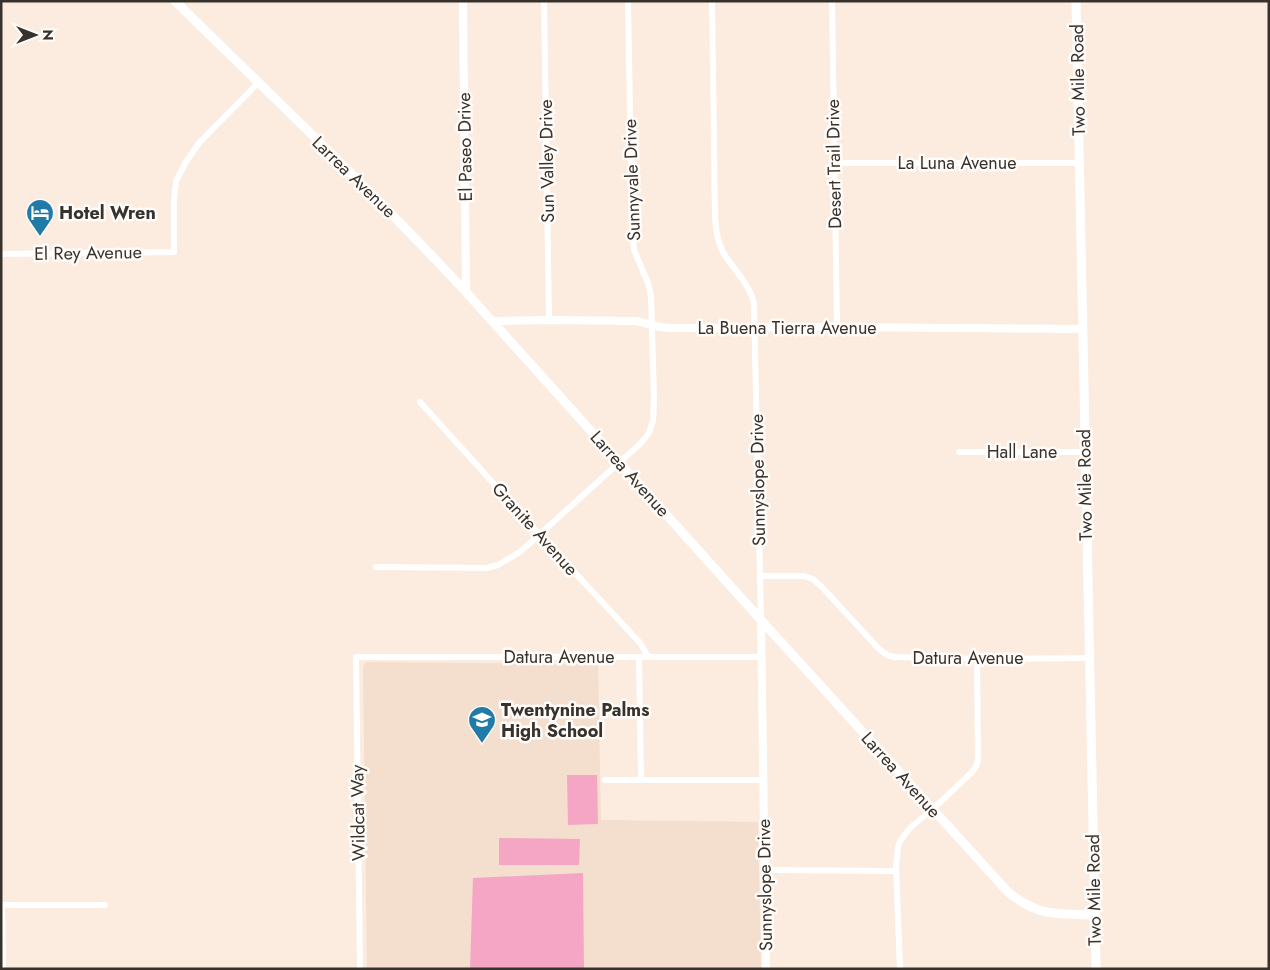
<svg xmlns="http://www.w3.org/2000/svg" width="1270" height="970" font-family="Jost,sans-serif">
  <rect width="100%" height="100%" fill="#fbecdf"/>
  <!-- built -->
  <path fill="#f4decd" d="M367,662L598,664L601,820L758,822L761,969H367L363,667L365,663Z"/>
  <!-- green -->
  <g fill="#f5a6c5">
    <path d="M567,775H597L598,824L568,825Z"/>
    <path d="M499,838L580,839L579,865H499Z"/>
    <path d="M583,873L584,969H470L473,878Z"/>
  </g>
  <g fill="none" stroke-linecap="round" stroke-linejoin="round">
    <!-- minor -->
    <g stroke="#fff" stroke-width="6">
      <path d="M544,1L549,320"/>
      <path d="M712,1L715,217C716,229 717,241 723,252C733,270 750,283 754,304L761,620"/>
      <path d="M832,1L837,327"/>
      <path d="M834,163H1079"/>
      <path d="M1,254L174,252V201L176,181L186,162L199,143L258,83"/>
      <path d="M420,402L540,535L641,644L648,657"/>
      <path d="M959,452H1085"/>
      <path d="M376,567L486,568L498,565L520,552L641,443L649,433L653,421L654,398L651,296L648,283L634,250L632,226L628,1"/>
      <path d="M760,576H804L813,579L821,586L879,649L887,655L894,657L977,659L1089,658"/>
      <path d="M639,657L641,780"/>
      <path d="M605,780H763"/>
      <path d="M765,870L896,871"/>
      <path d="M1,905H105"/>
      <path d="M2,905L3,969"/>
      <path d="M360,969L356,657H761"/>
      <path d="M900,969L896,866L898,848L900,841L910,828L933,809L971,773L976,767L978,760L977,659"/>
    </g>
    <!-- tertiary -->
    <g stroke="#fff" stroke-width="8">
      <path d="M463,1L466,292"/>
      <path d="M493,321L549,320L636,321L660,327L670,328L837,327L1083,329"/>
      <path d="M761,620L766,969"/>
    </g>
    <!-- secondary -->
    <g stroke="#fff" stroke-width="9">
      <path d="M175,1C273,97 373,192 466,292L761,620L1008,892C1039,917 1057,914 1095,915"/>
      <path d="M1076,1L1096,969"/>
    </g>
  </g>
  <!-- icons -->
  <defs>
    <symbol id="hotel-pin" viewBox="-11 -11 22 30"><path d="M0 17L-7.5 6A9.5 9.5 0 1 1 7.5 6Z" fill="#217ba9" stroke="#fffcf9"/><path d="M-6-4.5h1.5V1H6V5H4.5V3h-9V5H-6ZM-4 0a1.8 1.8 0 1 1 3.6 0ZM.5 0V-2.5h3Q6-2.5 6 0Z" fill="#fff"/></symbol>
    <symbol id="school-pin" viewBox="-11 -11 22 30"><path d="M0 17L-7.5 6A9.5 9.5 0 1 1 7.5 6Z" fill="#217ba9" stroke="#fffcf9"/><path d="M0-5L7-2L0 1L-7-2ZM-4 1L0 2.5L4 1V4Q0 6-4 4Z" fill="#fff"/></symbol>
  </defs>
  <g fill-rule="evenodd">
    <use href="#hotel-pin" x="24" y="197" width="32" height="43"/>
    <use href="#school-pin" x="466" y="704" width="32" height="43"/>
  </g>
  <g text-anchor="middle" stroke-width="5" stroke-linejoin="round" paint-order="stroke">
    <!-- street labels -->
    <g font-size="18" fill="#38322d" stroke="#fffcf9">
      <text transform="translate(1078 80) rotate(-91)" y="6">Two Mile Road</text>
      <text transform="translate(465 147) rotate(-91)" y="6">El Paseo Drive</text>
      <text transform="translate(547 161) rotate(-91)" y="6">Sun Valley Drive</text>
      <text x="957" y="169">La Luna Avenue</text>
      <text transform="translate(834 164) rotate(-91)" y="6">Desert Trail Drive</text>
      <text transform="translate(354 177) rotate(44)" y="6">Larrea Avenue</text>
      <text transform="translate(632 180) rotate(-92)" y="6">Sunnyvale Drive</text>
      <text transform="translate(88 253) rotate(-1)" y="6">El Rey Avenue</text>
      <text x="787" y="334">La Buena Tierra Avenue</text>
      <text x="1022" y="458">Hall Lane</text>
      <text transform="translate(630 474) rotate(48)" y="6">Larrea Avenue</text>
      <text transform="translate(758 480) rotate(-91)" y="6">Sunnyslope Drive</text>
      <text transform="translate(1085 485) rotate(-91)" y="6">Two Mile Road</text>
      <text transform="translate(535 529) rotate(48)" y="6">Granite Avenue</text>
      <text x="559" y="663">Datura Avenue</text>
      <text x="968" y="664">Datura Avenue</text>
      <text transform="translate(901 775) rotate(48)" y="6">Larrea Avenue</text>
      <text transform="translate(358 813) rotate(-91)" y="6">Wildcat Way</text>
      <text transform="translate(765 885) rotate(-91)" y="6">Sunnyslope Drive</text>
      <text transform="translate(1094 890) rotate(-91)" y="6">Two Mile Road</text>
    </g>
    <!-- poi labels -->
    <g font-size="18" font-weight="bold" fill="#38322d" stroke="#fffcf9" text-anchor="start">
      <text x="59" y="219">Hotel Wren</text>
      <text x="501" y="716">Twentynine Palms<tspan x="501" dy="21">High School</tspan></text>
    </g>
  </g>
  <!-- border -->
  <rect width="1270" height="970" fill="none" stroke="#38322d" stroke-width="5"/>
  <!-- north arrow -->
  <g transform="translate(35 35) rotate(90)" stroke="#fffcf9" stroke-width="4" paint-order="stroke">
  <path d="M0-4L9 19L0 12L-9 19Z" fill="#38322d"/>
  <text y="-8" font-size="14" font-weight="bold" text-anchor="middle" fill="#38322d">N</text>
  </g>
</svg>
